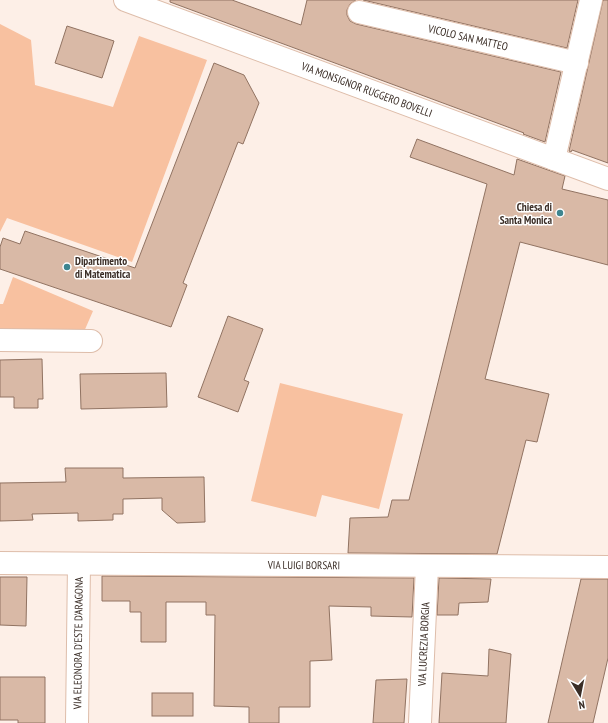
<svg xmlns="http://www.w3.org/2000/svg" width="608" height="723" font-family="'PT Sans Narrow',sans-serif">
  <rect width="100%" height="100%" fill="#fdefe7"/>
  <!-- green -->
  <g fill="#f8c1a0">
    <path d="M0,24L31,40L35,85L113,107L139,36L207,60L132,262L7,218L0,232Z"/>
    <path d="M13,277L93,311L83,334L0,333V304H3Z"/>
    <path d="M280,383L403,414L379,509L322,495L316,517L251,501Z"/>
  </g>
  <!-- building -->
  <g fill="#d9b9a6" stroke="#917362">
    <path d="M170,0H232L301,25L307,0H356L350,4L347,10V15L350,21L356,24L561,72L545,142L523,134L524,133L170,2Z"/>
    <path d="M363,0H578L567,48Z"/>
    <path d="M603,0H608V163L572,150L571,152L569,151Z"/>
    <path d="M67,26L114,41L102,78L55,63Z"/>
    <path d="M214,63L244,75L259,103L243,144L238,142L183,283L187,285L171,327L0,269V247L3,238L20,244L25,231L135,268Z"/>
    <path d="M417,139L514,175L517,159L565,176L562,189L608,200V265L520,242L485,379L549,394L537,442L526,440L497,554L348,553L350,518L388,517L392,500H409L487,184L410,157Z"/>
    <path d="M228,316L263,329L244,380L249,382L238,412L198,397Z"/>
    <path d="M42,359L43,399H38V408H14V397H0V360Z"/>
    <path d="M166,373L167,407L81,409L80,374Z"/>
    <path d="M65,468H123V478L204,477L205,522L177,523L162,510V498L123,499V514H113V520L78,521V513L32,514L33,520L0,521V483L66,482Z"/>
    <path d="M102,576L414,578L412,617L371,616V607L329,606L332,660L310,661V707H279V723H249V707L214,706L215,615H206V602H166V642H141V612H130V601H102Z"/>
    <path d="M0,577H27L26,626L0,625Z"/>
    <path d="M439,578L491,579L488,602L459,603L458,615H437Z"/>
    <path d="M581,579H608V658L593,723H548Z"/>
    <path d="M489,649L511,654L506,723H439L442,673L488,676Z"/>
    <path d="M0,677H45V723H18V720H0Z"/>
    <path d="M407,679L404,723H373L376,680Z"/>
    <rect x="152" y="693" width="41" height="23"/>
  </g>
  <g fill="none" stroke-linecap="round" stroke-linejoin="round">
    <defs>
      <g id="street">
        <path id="s1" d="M125,0L608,179"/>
        <path id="s2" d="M359,12L577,63"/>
        <path d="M554,159L591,0"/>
        <path d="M0,340L91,341"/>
        <path id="s3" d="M0,563L608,567"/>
        <path id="s4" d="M77,723L79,564"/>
        <path id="s5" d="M420,723L427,566"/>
      </g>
    </defs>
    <!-- street casing -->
    <use href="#street" stroke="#debdaa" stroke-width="24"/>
    <!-- street -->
    <use href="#street" stroke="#fff" stroke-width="22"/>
  </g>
  <!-- markers -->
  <g fill="#3e858f" stroke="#fff" stroke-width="1.5">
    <circle cx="560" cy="213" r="4"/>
    <circle cx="67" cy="267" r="4"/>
  </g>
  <g text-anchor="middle" stroke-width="3" stroke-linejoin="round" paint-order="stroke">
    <!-- street labels -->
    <g font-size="11" fill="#3a2d26" stroke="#fff">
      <text dy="4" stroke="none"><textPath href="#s2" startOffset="112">VICOLO SAN MATTEO</textPath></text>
      <text dy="4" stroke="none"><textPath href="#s1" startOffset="258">VIA MONSIGNOR RUGGERO BOVELLI</textPath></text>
      <text dy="4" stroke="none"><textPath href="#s3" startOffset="304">VIA LUIGI BORSARI</textPath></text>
      <text dy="4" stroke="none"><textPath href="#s4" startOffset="80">VIA ELEONORA D'ESTE D'ARAGONA</textPath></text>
      <text dy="4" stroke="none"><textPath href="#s5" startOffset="79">VIA LUCREZIA BORGIA</textPath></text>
    </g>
    <!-- poi labels -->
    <g font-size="11" font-weight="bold" fill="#3a2d26" stroke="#fff" text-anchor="end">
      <text x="552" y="211">Chiesa di<tspan x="552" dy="13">Santa Monica</tspan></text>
      <text x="75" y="265" text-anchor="start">Dipartimento<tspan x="75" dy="13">di Matematica</tspan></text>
    </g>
  </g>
  <!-- north arrow -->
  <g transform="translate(580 695) rotate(170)" stroke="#ffffff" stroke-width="3" paint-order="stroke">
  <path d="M0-3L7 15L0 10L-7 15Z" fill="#3a2d26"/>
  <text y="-6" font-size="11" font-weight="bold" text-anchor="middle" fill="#3a2d26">N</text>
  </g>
</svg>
